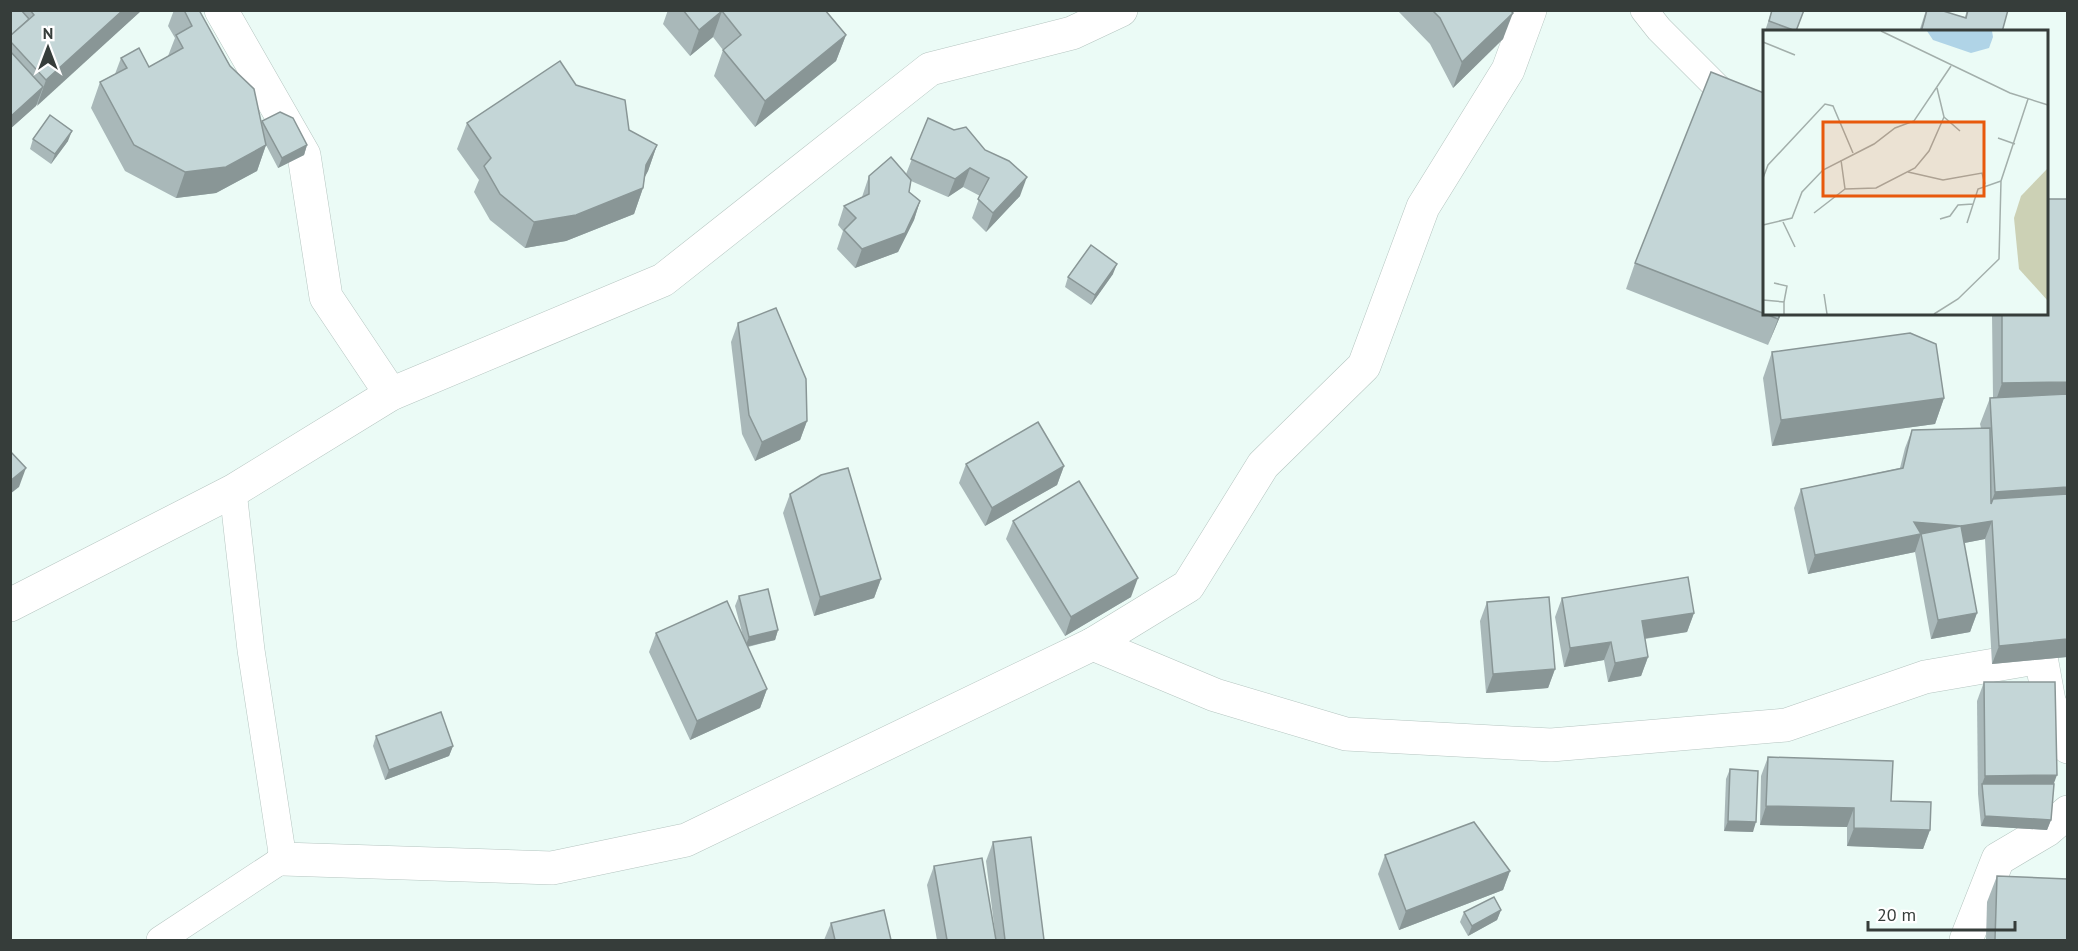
<svg xmlns="http://www.w3.org/2000/svg" width="2078" height="951" font-family="'PT Sans',sans-serif">
  <rect width="100%" height="100%" fill="#ebfbf6"/>
  <g fill="none" stroke-linecap="round" stroke-linejoin="round">
    <defs>
      <g id="service">
        <path d="M1644,10L1659,29L1732,102L1735,103"/>
        <path d="M160,940L283,859L251,650L233,491"/>
      </g>
      <g id="minor">
        <path d="M221,10L304,155L326,297L391,394"/>
        <path d="M10,605L233,491L391,394L663,280L930,69L1072,33L1121,10"/>
        <path d="M1093,644L1215,695L1346,734L1551,745L1786,725L1925,677L2041,657L2049,701L2068,747"/>
        <path d="M283,859L552,868L686,840L1093,644L1188,586L1263,465L1364,366L1423,207L1508,70L1530,10"/>
        <path d="M1966,940L1998,859L2047,830L2068,812"/>
      </g>
    </defs>
    <!-- service casing -->
    <use href="#service" stroke="#b5c5c0" stroke-width="28"/>
    <!-- minor casing -->
    <use href="#minor" stroke="#b5c5c0" stroke-width="34"/>
    <!-- service -->
    <use href="#service" stroke="#fff" stroke-width="27"/>
    <!-- minor -->
    <use href="#minor" stroke="#fff" stroke-width="33"/>
  </g>
  <!-- wall -->
  <g fill="#a9b8b9">
    <path d="M10,10H142L10,129Z"/>
    <path d="M174,10H199L262,123V121L307,145L304,155L278,168L266,145L257,171L216,193L176,198L125,171L91,108L100,82L115,74L121,58L149,67L168,56L175,38L168,26Z"/>
    <path d="M668,10H825L846,35L836,61L755,127L714,76L723,50L713,37L690,56L663,24Z"/>
    <path d="M1398,10H1510L1503,39L1453,88L1430,44L1398,11Z"/>
    <path d="M1772,10H1804L1796,32L1765,31Z"/>
    <path d="M1926,10L1965,17L1967,10H2008L2002,32H1919Z"/>
    <path d="M576,85L629,130L657,145L648,171L645,177L643,188L634,214L566,241L525,248L490,220L474,192L479,180L457,149L467,123Z"/>
    <path d="M928,118L1020,196L986,232L972,218L980,196L963,187L948,197L911,181L909,192L920,201L914,220L898,252L855,268L837,249L843,231L838,225L844,206L862,197L869,176L906,174Z"/>
    <path d="M33,139L68,141L51,164L30,149Z"/>
    <path d="M1635,263L1781,314L1768,345L1626,289Z"/>
    <path d="M1113,274L1091,305L1065,287L1068,277Z"/>
    <path d="M1992,314H2046L2067,657L1992,664L1985,539L1964,543L1977,613L1970,632L1931,639L1915,552L1808,574L1794,508L1801,489L1900,468L1905,448L1912,430L1981,428L1980,424L1990,398H1993Z"/>
    <path d="M738,323L807,421L800,440L755,461L742,434L731,342Z"/>
    <path d="M1772,352L1944,398L1935,424L1772,446L1763,378Z"/>
    <path d="M966,464L1064,466L1057,485L985,526L959,483Z"/>
    <path d="M790,494L881,579L874,598L814,616L783,513Z"/>
    <path d="M1013,521L1131,597L1065,636L1006,539Z"/>
    <path d="M739,596L778,630L775,640L748,647L767,689L760,708L690,740L649,652L656,633L743,636L735,606Z"/>
    <path d="M1562,598L1694,613L1687,632L1645,639L1648,657L1641,676L1608,682L1604,660L1564,667L1555,617Z"/>
    <path d="M1487,602L1555,669L1548,688L1486,693L1480,621Z"/>
    <path d="M1984,682L2054,784L2051,820L2047,830L1981,826L1978,794L1977,701Z"/>
    <path d="M376,736L453,746L449,756L385,780L373,746Z"/>
    <path d="M1768,757L1891,801L1930,830L1923,849L1847,846V827L1760,825L1761,776Z"/>
    <path d="M1730,769L1753,832L1724,831L1726,779Z"/>
    <path d="M993,842L1044,940H996L986,861Z"/>
    <path d="M1385,855L1510,871L1503,890L1399,930L1378,874Z"/>
    <path d="M934,866L996,940H937L927,885Z"/>
    <path d="M1997,876L2067,940H1986L1987,902Z"/>
    <path d="M1501,910L1497,920L1468,936L1460,922L1464,912Z"/>
    <path d="M831,923L891,940H824Z"/>
  </g>
  <!-- shaded-wall -->
  <g fill="#899696">
    <path d="M123,10H142L37,106L46,80Z"/>
    <path d="M722,11L713,37L690,56L699,30Z"/>
    <path d="M1513,13L1503,39L1453,88L1462,62Z"/>
    <path d="M846,35L836,61L755,127L765,101Z"/>
    <path d="M43,87L36,106L10,129V117Z"/>
    <path d="M72,131L68,141L51,164L55,154Z"/>
    <path d="M266,145L257,171L216,193L176,198L185,172Z"/>
    <path d="M307,145L304,155L278,168L282,158Z"/>
    <path d="M657,145L648,171L637,190L643,188L634,214L566,241L525,248L534,222L646,165Z"/>
    <path d="M970,168L963,187L948,197L955,179Z"/>
    <path d="M1027,177L1020,196L986,232L993,213Z"/>
    <path d="M920,201L914,220L898,252L855,268L862,249Z"/>
    <path d="M1117,264L1113,274L1091,305L1095,295Z"/>
    <path d="M1780,314H1781L1768,345L1778,319Z"/>
    <path d="M2067,382V408L1993,409L2002,383Z"/>
    <path d="M1944,398L1935,424L1772,446L1781,420Z"/>
    <path d="M807,421L800,440L755,461L762,442Z"/>
    <path d="M1064,466L1057,485L985,526L992,508Z"/>
    <path d="M26,468L19,487L10,494V481Z"/>
    <path d="M2067,487V513L1986,517L1995,492Z"/>
    <path d="M1992,521L1985,539L1954,545L1921,534L1915,552L1808,574L1815,555L1914,522Z"/>
    <path d="M1138,578L1131,597L1065,636L1071,617Z"/>
    <path d="M881,579L874,598L814,616L820,597Z"/>
    <path d="M1694,613L1687,632L1635,640L1642,621Z"/>
    <path d="M1977,613L1970,632L1931,639L1938,620Z"/>
    <path d="M778,630L775,640L745,647L749,637Z"/>
    <path d="M2067,639V657L1992,664L1999,646Z"/>
    <path d="M1611,642L1604,660L1564,667L1570,648Z"/>
    <path d="M1648,657L1641,676L1608,682L1615,663Z"/>
    <path d="M1555,669L1548,688L1486,693L1493,674Z"/>
    <path d="M767,689L760,708L690,740L697,721Z"/>
    <path d="M453,746L449,756L385,780L389,770Z"/>
    <path d="M2057,775L2050,794L1982,784L1985,776Z"/>
    <path d="M1766,806L1854,808L1847,827L1760,825Z"/>
    <path d="M1985,816L2051,820L2047,830L1981,826Z"/>
    <path d="M1728,821L1756,822L1753,832L1724,831Z"/>
    <path d="M1854,828L1930,830L1923,849L1847,846Z"/>
    <path d="M1510,871L1503,890L1399,930L1406,911Z"/>
    <path d="M1501,910L1497,920L1468,936L1472,926Z"/>
  </g>
  <!-- building -->
  <g fill="#c4d6d7" stroke="#899696" stroke-width="1.5">
    <path d="M10,10H21L29,19L10,36Z"/>
    <path d="M30,10H123L46,80L10,41V36L34,15Z"/>
    <path d="M184,10H199L230,66L254,89L266,145L226,167L185,172L134,145L100,82L127,68L121,58L139,48L149,67L183,48L176,35L192,26Z"/>
    <path d="M683,10H825L846,35L765,101L723,50L741,35L722,11L699,30Z"/>
    <path d="M1432,10H1510L1513,13L1462,62L1440,18Z"/>
    <path d="M1772,10H1804L1796,31L1769,21Z"/>
    <path d="M1927,10H1940L1966,18L1968,10H2008L2002,32H1921Z"/>
    <path d="M10,51L43,87L10,117Z"/>
    <path d="M560,61L576,85L625,100L629,130L657,145L646,165L643,188L576,215L534,222L500,194L484,166L491,158L467,123Z"/>
    <path d="M1711,72L1764,93V314H1780L1778,319L1635,263Z"/>
    <path d="M280,112L293,118L307,145L282,158L262,121Z"/>
    <path d="M50,115L72,131L55,154L33,139Z"/>
    <path d="M928,118L954,130L966,127L985,150L1009,161L1027,177L993,213L978,199L989,178L970,168L955,179L911,159Z"/>
    <path d="M891,157L911,180L909,192L920,201L905,233L862,249L844,230L856,218L844,206L869,194V176Z"/>
    <path d="M2046,199H2067V382L2002,383V314H2046Z"/>
    <path d="M1091,245L1117,264L1095,295L1068,277Z"/>
    <path d="M776,308L806,379L807,421L762,442L749,415L738,323Z"/>
    <path d="M1910,333L1936,344L1944,398L1781,420L1772,352Z"/>
    <path d="M2067,394V487L1995,492L1990,398Z"/>
    <path d="M1038,422L1064,466L992,508L966,464Z"/>
    <path d="M1990,428L1991,504L1993,499L2067,494V639L1999,646L1992,521L1961,526L1914,522L1921,534L1961,526L1977,613L1938,620L1921,534L1815,555L1801,489L1903,468L1912,430Z"/>
    <path d="M10,451L26,468L10,481Z"/>
    <path d="M848,468L881,579L820,597L790,494L821,475Z"/>
    <path d="M1079,481L1138,578L1071,617L1013,521Z"/>
    <path d="M1688,577L1694,613L1642,621L1648,657L1615,663L1611,642L1570,648L1562,598Z"/>
    <path d="M768,589L778,630L749,637L739,596Z"/>
    <path d="M1549,597L1555,669L1493,674L1487,602Z"/>
    <path d="M727,601L767,689L697,721L656,633Z"/>
    <path d="M1984,682H2055L2057,775L1985,776Z"/>
    <path d="M441,712L453,746L389,770L376,736Z"/>
    <path d="M1768,757L1893,761L1891,801L1931,802L1930,830L1854,828V808L1766,806Z"/>
    <path d="M1730,769L1758,771L1756,822L1728,821Z"/>
    <path d="M1982,784H2054L2051,820L1985,816Z"/>
    <path d="M1474,822L1510,871L1406,911L1385,855Z"/>
    <path d="M1031,837L1044,940H1005L993,842Z"/>
    <path d="M982,858L996,940H947L934,866Z"/>
    <path d="M1997,876L2067,879V940H1995Z"/>
    <path d="M1494,897L1501,910L1472,926L1464,912Z"/>
    <path d="M884,910L891,940H835L831,923Z"/>
  </g>
  <!-- overview -->
  <g transform="translate(1763 30)">
    <rect width="285" height="285" fill="#ebfbf6"/>
    <path d="M285,138V271L256,239L251,188L258,166Z" fill="#ccd1b5"/>
    <path d="M164,1H229L230,7L226,18L208,23L170,10Z" fill="#b0d4e7"/>
    <path fill="none" stroke="#a3afab" stroke-width="1.5" d="M118,1L247,63L285,75M0,12L32,25M181,87L197,101M235,108L252,114M145,142L180,150L219,143L222,154M0,148L5,135L62,74L70,76L90,123M82,159L113,158L152,138L166,121L181,87L174,58M51,183L82,159L78,130M177,189L187,186L195,175L210,174M20,192L32,217M204,193L215,159L238,151M0,195L29,188L39,162L60,140L111,114L132,98L151,91L188,36M11,253L24,256L21,272M61,264L64,284M0,270L21,272V284M171,284L195,269L236,229L238,151L265,69"/>
    <path fill="#e8590c" fill-opacity="0.15" stroke="#e8590c" stroke-width="3" d="M60,92H221V166H60Z"/>
    <rect width="285" height="285" fill="none" stroke="#363d3a" stroke-width="3"/>
  </g>
  <!-- border -->
  <rect width="2078" height="951" fill="none" stroke="#363d3a" stroke-width="24"/>
  <!-- north arrow -->
  <g transform="translate(48 48)" stroke="#ffffff" stroke-width="4.5" paint-order="stroke">
  <path d="M0-4.5L10 22L0 15L-10 22Z" fill="#363d3a"/>
  <text y="-9" font-size="16" font-weight="bold" text-anchor="middle" fill="#363d3a">N</text>
  </g>
  <!-- scale -->
  <path d="M1868 921v9h147v-9" fill="none" stroke="#363d3a" stroke-width="3"/>
  <text x="1877" y="921" font-size="18" fill="#363d3a" stroke="#ffffff" stroke-width="4.5" paint-order="stroke">20 m</text>
</svg>
